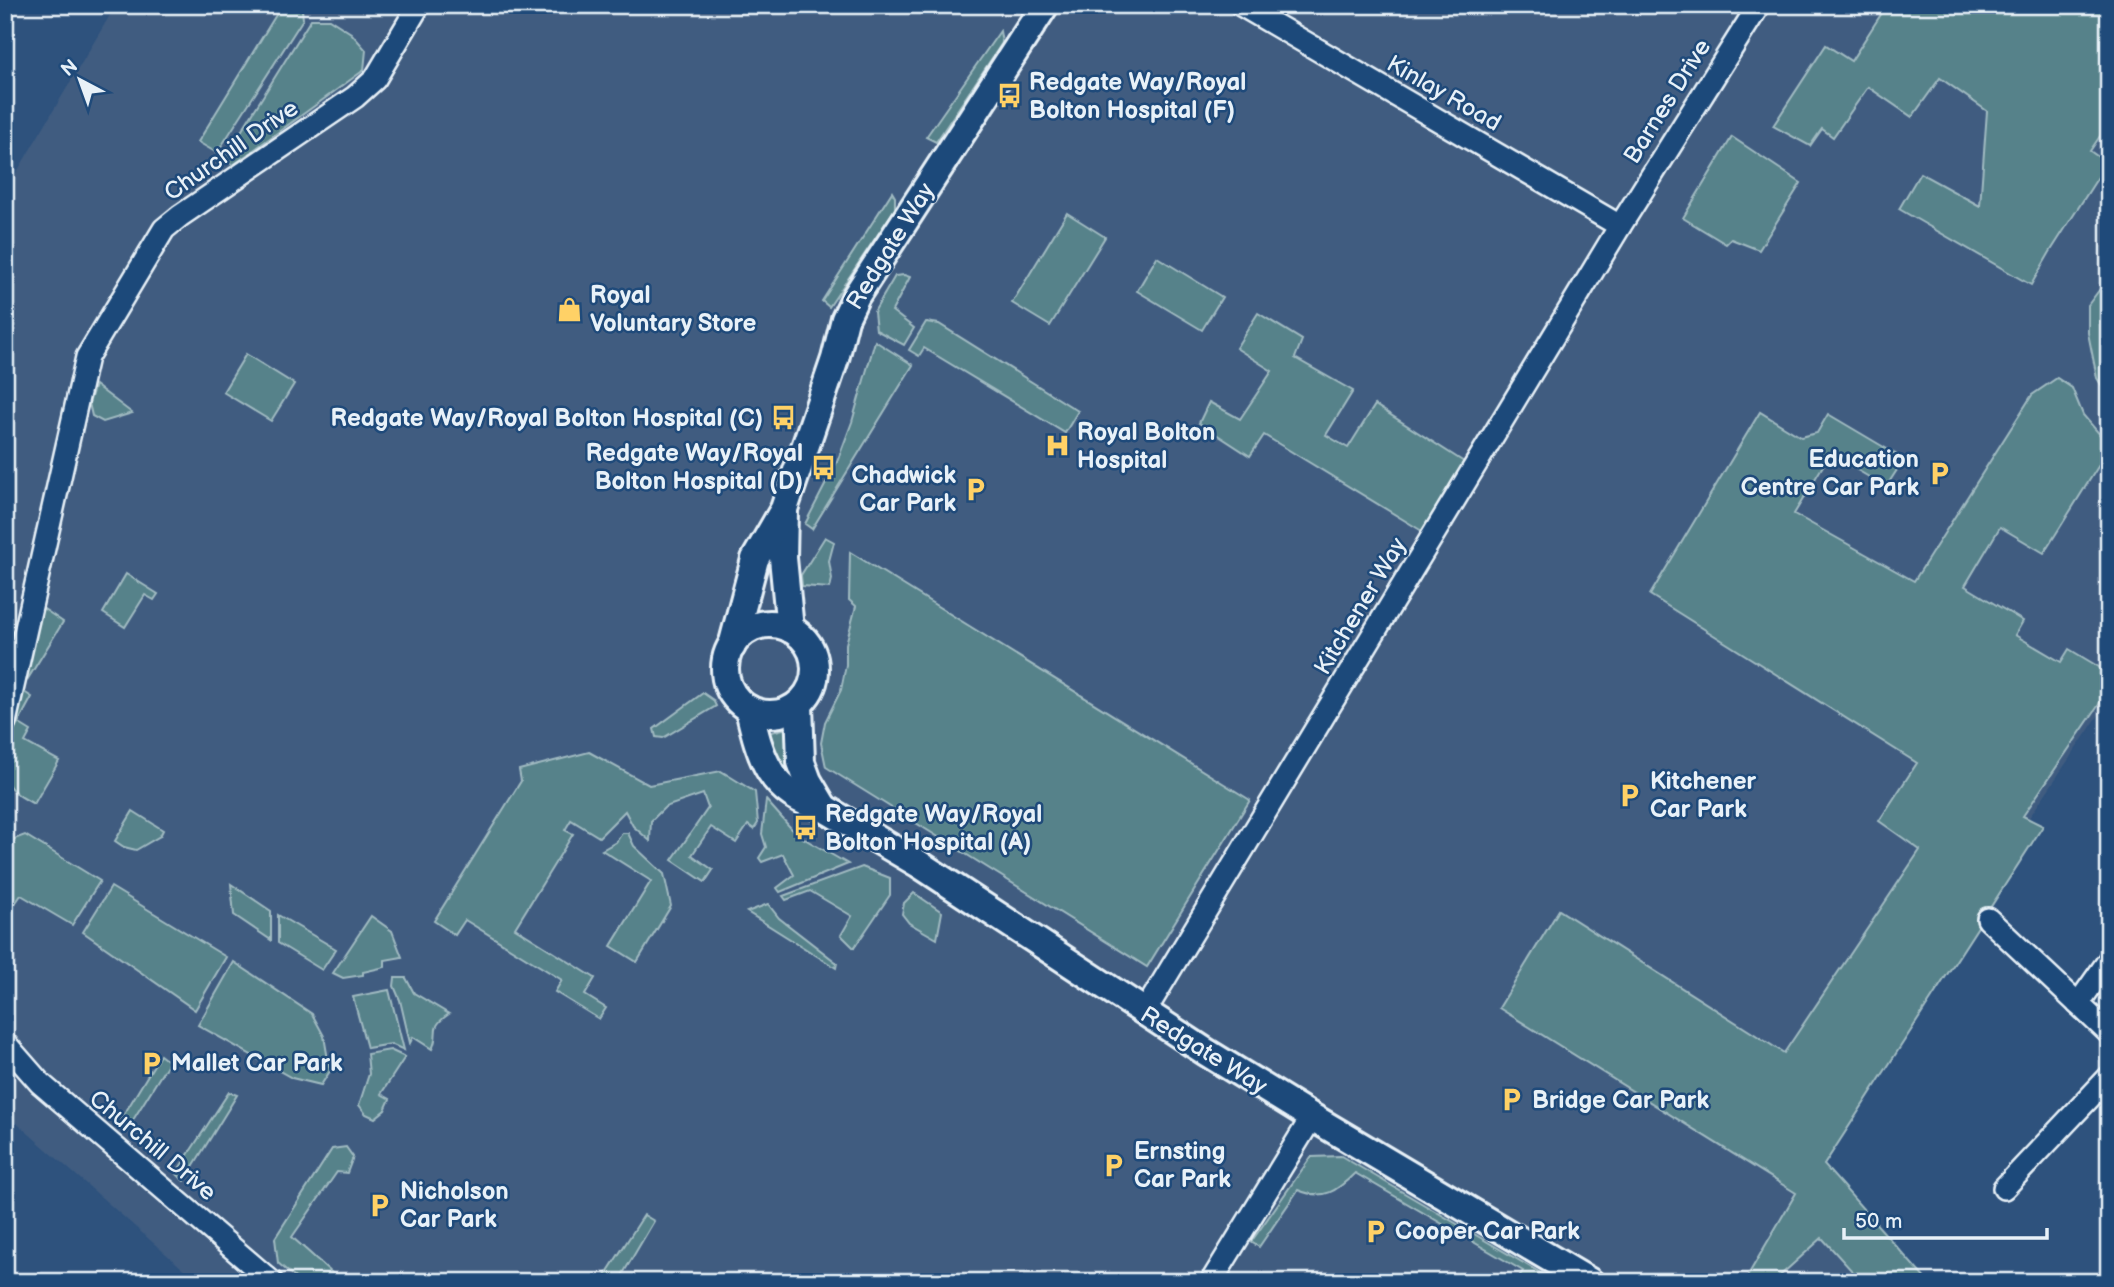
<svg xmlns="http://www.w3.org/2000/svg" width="2114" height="1287" font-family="'Balsamiq Sans',sans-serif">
  <rect width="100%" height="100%" fill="#2e527d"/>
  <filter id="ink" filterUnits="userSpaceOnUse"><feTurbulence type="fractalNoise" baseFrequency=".0143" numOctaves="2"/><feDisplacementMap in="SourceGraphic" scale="14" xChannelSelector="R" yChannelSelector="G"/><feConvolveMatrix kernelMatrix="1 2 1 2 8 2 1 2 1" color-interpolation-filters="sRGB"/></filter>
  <g filter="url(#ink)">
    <!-- built -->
    <path fill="#3f5c80" d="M116,5H2109V700L2029,818L2043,826L1824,1165L1928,1282H198L5,1113V192Z"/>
    <!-- green -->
    <g fill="#57828a" stroke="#a0bac1" stroke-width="2">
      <path d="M282,5L302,9L303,19L217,153L198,142Z"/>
      <path d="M1887,5H2105L2109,8V123L2090,151L2107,163L2050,252L2031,285L1899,209L1920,173L1980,206L1987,111L1940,78L1912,117L1868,87L1833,137L1822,129L1810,146L1773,126L1826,45L1851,61Z"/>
      <path d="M311,19H329L351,33L366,50L364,70L233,165L224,159Z"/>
      <path d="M1000,31L1002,43L936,142L926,137Z"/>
      <path d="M1732,137L1801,183L1759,250L1731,239L1726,244L1683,218Z"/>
      <path d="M892,192L895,197V209L829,307L822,301Z"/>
      <path d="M1067,213L1105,237L1050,326L1012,303Z"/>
      <path d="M1157,257L1222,297L1202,330L1137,291Z"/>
      <path d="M904,275L910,277L892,311L914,328L904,345L876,330L874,312L895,276Z"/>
      <path d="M2109,277V397L2097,378L2088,333V305Z"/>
      <path d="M1258,313L1302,340L1295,358L1353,391L1326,435L1348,448L1375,405L1464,462L1422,531L1264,435L1250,456L1199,423L1209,402L1240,419L1272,371L1236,348Z"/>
      <path d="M926,322L939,324L1078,411L1065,433L924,348L919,356L909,350Z"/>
      <path d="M875,341L913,365L812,529L805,524L837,462L852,422Z"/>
      <path d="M246,354L294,384L271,421L223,392Z"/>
      <path d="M2057,378L2072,388L2083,415L2109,445V449L2044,553L2000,527L1965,586L2023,621L2015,635L2061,662L2069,649L2109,673V690L2023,816L2043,826L1824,1165L1928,1282H1862L1822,1238L1773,1282H1744L1796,1193L1499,1008L1559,910L1784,1053L1920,850L1879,821L1917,763L1650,595L1760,412L1801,437L1817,433L1828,414L1904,459L1886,487L1830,454L1794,514L1914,581L2032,395Z"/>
      <path d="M95,385L132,413L103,422L92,416L89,403Z"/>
      <path d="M825,537L834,542L829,561L832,579L830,588L802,586L801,575Z"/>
      <path d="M850,552L1250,800L1147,967L826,767L821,743L825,722L841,690L846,665V644L856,606L849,600Z"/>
      <path d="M126,574L158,594L154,600L145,595L125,627L103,613Z"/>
      <path d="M41,607L63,622L21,690L32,697L18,723L31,731L25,742L59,761L34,804C23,798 10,792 6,779C2,764 8,745 11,730C19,689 30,648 41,607Z"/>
      <path d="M703,693L713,700L716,706L663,738L656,737L654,729Z"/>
      <path d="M787,728L794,774L792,776L779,761L768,733Z"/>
      <path d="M589,752L649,785L721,771L755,792L758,823L754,829L748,825L736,843L711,827L692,855L713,870L705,882L672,860L708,808L703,794L665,807L651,821L650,841L633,826L625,811L599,837L571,820L565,830L573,834L515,928L595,978L585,995L606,1008L599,1019L555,992L562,980L465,920L455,935L434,921L521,781L519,770Z"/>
      <path d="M766,800L796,834L848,864L780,892L777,888L794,875L783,854L762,862L759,858L766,847L762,834Z"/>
      <path d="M133,811L163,830L160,836L136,850L124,847L115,841Z"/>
      <path d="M622,833H628L634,846L664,874L671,906L637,962L611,946L651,881L602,850L616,842Z"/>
      <path d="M25,835L100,881L72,925L21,895L5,918V848L9,841Z"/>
      <path d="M862,867L890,878V895L854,948L841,935L852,916L810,891L786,900L783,896Z"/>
      <path d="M231,884L271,911V940L234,915Z"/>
      <path d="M111,887L226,957L195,1010L83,932Z"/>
      <path d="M914,893L942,912L937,939L909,923L902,914L904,903Z"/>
      <path d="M768,904L779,918L837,963L836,968L747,912Z"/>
      <path d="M278,915L336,949L322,970L278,943Z"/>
      <path d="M371,916L392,931L402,957L385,960V967L363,972V975L343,978L333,973Z"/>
      <path d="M234,962L312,1014L324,1036L330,1071L321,1085L292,1078L198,1025Z"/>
      <path d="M395,978H406L414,993L449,1014C427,1029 441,1032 432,1049L413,1037L410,1043L400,1000L394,986Z"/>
      <path d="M389,990L404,1050L391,1044L367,1048L353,997Z"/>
      <path d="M390,1050L405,1057L381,1094L390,1099L385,1110L375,1118L366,1114L359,1105L369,1074L367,1054Z"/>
      <path d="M160,1055L169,1062L128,1128L120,1121Z"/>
      <path d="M229,1092L237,1095L184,1181L176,1173Z"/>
      <path d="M346,1147L353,1157L347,1173L337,1172L292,1237L342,1282H300L278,1263L275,1238L332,1149Z"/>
      <path d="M1341,1156L1556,1282H1515L1523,1271L1355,1173C1337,1191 1324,1201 1298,1190L1259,1247L1251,1242L1311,1157Z"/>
      <path d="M644,1215L654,1221L621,1277L620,1282H601Z"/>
    </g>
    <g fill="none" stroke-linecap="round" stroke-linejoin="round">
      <defs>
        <g id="minor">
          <path d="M1241,5L1620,226"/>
          <path d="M5,722L87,357L164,229L180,216L355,97L375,79L419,5"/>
          <path d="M1988,919L2109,1033"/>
          <path d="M2078,1004L2109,960"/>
          <path d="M1144,1013L1620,226L1759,5"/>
          <path d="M5,1043L40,1083L272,1282"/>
          <path d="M2004,1188L2109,1077"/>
          <path d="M1211,1282L1312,1117"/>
        </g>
        <g id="tertiary">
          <path d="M784,511L783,558L790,629"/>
          <circle cx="770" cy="669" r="45"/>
          <path d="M732,646L755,559L784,509L835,359L845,319L856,296L1045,5"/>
          <path d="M799,705L801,762L808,781L824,808"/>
          <path d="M749,709C760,757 770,795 824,808L919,864L1206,1052L1312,1117L1590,1282"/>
        </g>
      </defs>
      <!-- minor casing -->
      <use href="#minor" stroke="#e8f1f8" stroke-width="26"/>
      <!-- tertiary casing -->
      <use href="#tertiary" stroke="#e8f1f8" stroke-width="32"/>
      <!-- minor -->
      <use href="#minor" stroke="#1f4a7a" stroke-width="21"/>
      <!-- tertiary -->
      <use href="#tertiary" stroke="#1f4a7a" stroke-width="26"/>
    </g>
  </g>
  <!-- icons -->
  <defs>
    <symbol id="bus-bare" viewBox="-9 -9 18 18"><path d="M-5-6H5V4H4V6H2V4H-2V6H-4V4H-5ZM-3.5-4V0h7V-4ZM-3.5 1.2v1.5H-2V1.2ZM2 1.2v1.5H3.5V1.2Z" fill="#ffd166" stroke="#1f4a7a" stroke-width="2.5" paint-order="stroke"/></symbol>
    <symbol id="shop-bare" viewBox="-9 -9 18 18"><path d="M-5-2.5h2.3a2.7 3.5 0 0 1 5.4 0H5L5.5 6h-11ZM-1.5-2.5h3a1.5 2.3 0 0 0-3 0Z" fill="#ffd166" stroke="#1f4a7a" stroke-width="2.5" paint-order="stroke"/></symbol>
    <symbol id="hospital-bare" viewBox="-9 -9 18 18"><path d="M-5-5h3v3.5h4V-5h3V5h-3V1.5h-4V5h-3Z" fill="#ffd166" stroke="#1f4a7a" stroke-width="2.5" paint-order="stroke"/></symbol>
    <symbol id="parking-bare" viewBox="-9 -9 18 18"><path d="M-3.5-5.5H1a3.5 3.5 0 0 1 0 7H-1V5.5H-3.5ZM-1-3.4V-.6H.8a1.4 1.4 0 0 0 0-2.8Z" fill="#ffd166" stroke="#1f4a7a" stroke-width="2.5" paint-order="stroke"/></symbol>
  </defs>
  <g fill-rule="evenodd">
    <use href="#bus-bare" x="992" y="78" width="35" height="35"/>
    <use href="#shop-bare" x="552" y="292" width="35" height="35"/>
    <use href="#bus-bare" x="766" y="400" width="35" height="35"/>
    <use href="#hospital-bare" x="1040" y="428" width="35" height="35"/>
    <use href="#bus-bare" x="806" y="450" width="35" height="35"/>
    <use href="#parking-bare" x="1922" y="456" width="35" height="35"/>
    <use href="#parking-bare" x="958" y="472" width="35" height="35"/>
    <use href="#parking-bare" x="1612" y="778" width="35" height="35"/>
    <use href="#bus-bare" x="788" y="810" width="35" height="35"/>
    <use href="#parking-bare" x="134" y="1046" width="35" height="35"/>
    <use href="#parking-bare" x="1494" y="1082" width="35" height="35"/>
    <use href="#parking-bare" x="1096" y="1148" width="35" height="35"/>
    <use href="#parking-bare" x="362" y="1188" width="35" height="35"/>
    <use href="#parking-bare" x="1358" y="1214" width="35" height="35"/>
  </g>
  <g text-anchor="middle" stroke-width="5" stroke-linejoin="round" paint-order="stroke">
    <!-- poi labels -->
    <g font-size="24" font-weight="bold" fill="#e8f1f8" stroke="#1f4a7a" text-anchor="start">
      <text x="1029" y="90">Redgate Way/Royal<tspan x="1029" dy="28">Bolton Hospital (F)</tspan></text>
      <text x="590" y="303">Royal<tspan x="590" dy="28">Voluntary Store</tspan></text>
      <text x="763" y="426" text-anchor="end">Redgate Way/Royal Bolton Hospital (C)</text>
      <text x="1077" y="440">Royal Bolton<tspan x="1077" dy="28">Hospital</tspan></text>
      <text x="803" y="461" text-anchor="end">Redgate Way/Royal<tspan x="803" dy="28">Bolton Hospital (D)</tspan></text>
      <text x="1919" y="467" text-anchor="end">Education<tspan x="1919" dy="28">Centre Car Park</tspan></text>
      <text x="956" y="483" text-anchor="end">Chadwick<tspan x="956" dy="28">Car Park</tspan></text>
      <text x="1650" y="789">Kitchener<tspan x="1650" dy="28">Car Park</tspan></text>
      <text x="825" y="822">Redgate Way/Royal<tspan x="825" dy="28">Bolton Hospital (A)</tspan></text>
      <text x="171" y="1071">Mallet Car Park</text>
      <text x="1532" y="1108">Bridge Car Park</text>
      <text x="1134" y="1159">Ernsting<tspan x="1134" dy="28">Car Park</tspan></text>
      <text x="400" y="1199">Nicholson<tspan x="400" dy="28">Car Park</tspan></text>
      <text x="1395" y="1239">Cooper Car Park</text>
    </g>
    <!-- street labels -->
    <g font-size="24" fill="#e8f1f8" stroke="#1f4a7a">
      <text transform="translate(1444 93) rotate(30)" y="8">Kinlay Road</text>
      <text transform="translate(1667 101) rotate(-58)" y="8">Barnes Drive</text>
      <text transform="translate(231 150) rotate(-35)" y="8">Churchill Drive</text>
      <text transform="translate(890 246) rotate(-58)" y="8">Redgate Way</text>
      <text transform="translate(1360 606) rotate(-59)" y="8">Kitchener Way</text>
      <text transform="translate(1204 1050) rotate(32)" y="8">Redgate Way</text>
      <text transform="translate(153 1145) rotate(40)" y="8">Churchill Drive</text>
    </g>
  </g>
  <!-- margin -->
  <rect width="2114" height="1287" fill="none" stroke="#1f4a7a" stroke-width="28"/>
  <rect x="14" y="14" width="2086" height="1259" fill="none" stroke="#e8f1f8" stroke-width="2.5" filter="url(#ink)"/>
  <!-- north arrow -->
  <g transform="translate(80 80) rotate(319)" stroke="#1f4a7a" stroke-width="5" paint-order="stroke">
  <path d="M0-5L12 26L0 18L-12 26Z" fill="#e8f1f8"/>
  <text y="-10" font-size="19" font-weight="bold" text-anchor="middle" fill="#e8f1f8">N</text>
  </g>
  <!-- scale -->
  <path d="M1844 1228v10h203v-10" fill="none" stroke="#e8f1f8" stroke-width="3.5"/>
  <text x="1855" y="1228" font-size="21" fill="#e8f1f8" stroke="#1f4a7a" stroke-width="5" paint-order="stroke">50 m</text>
</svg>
